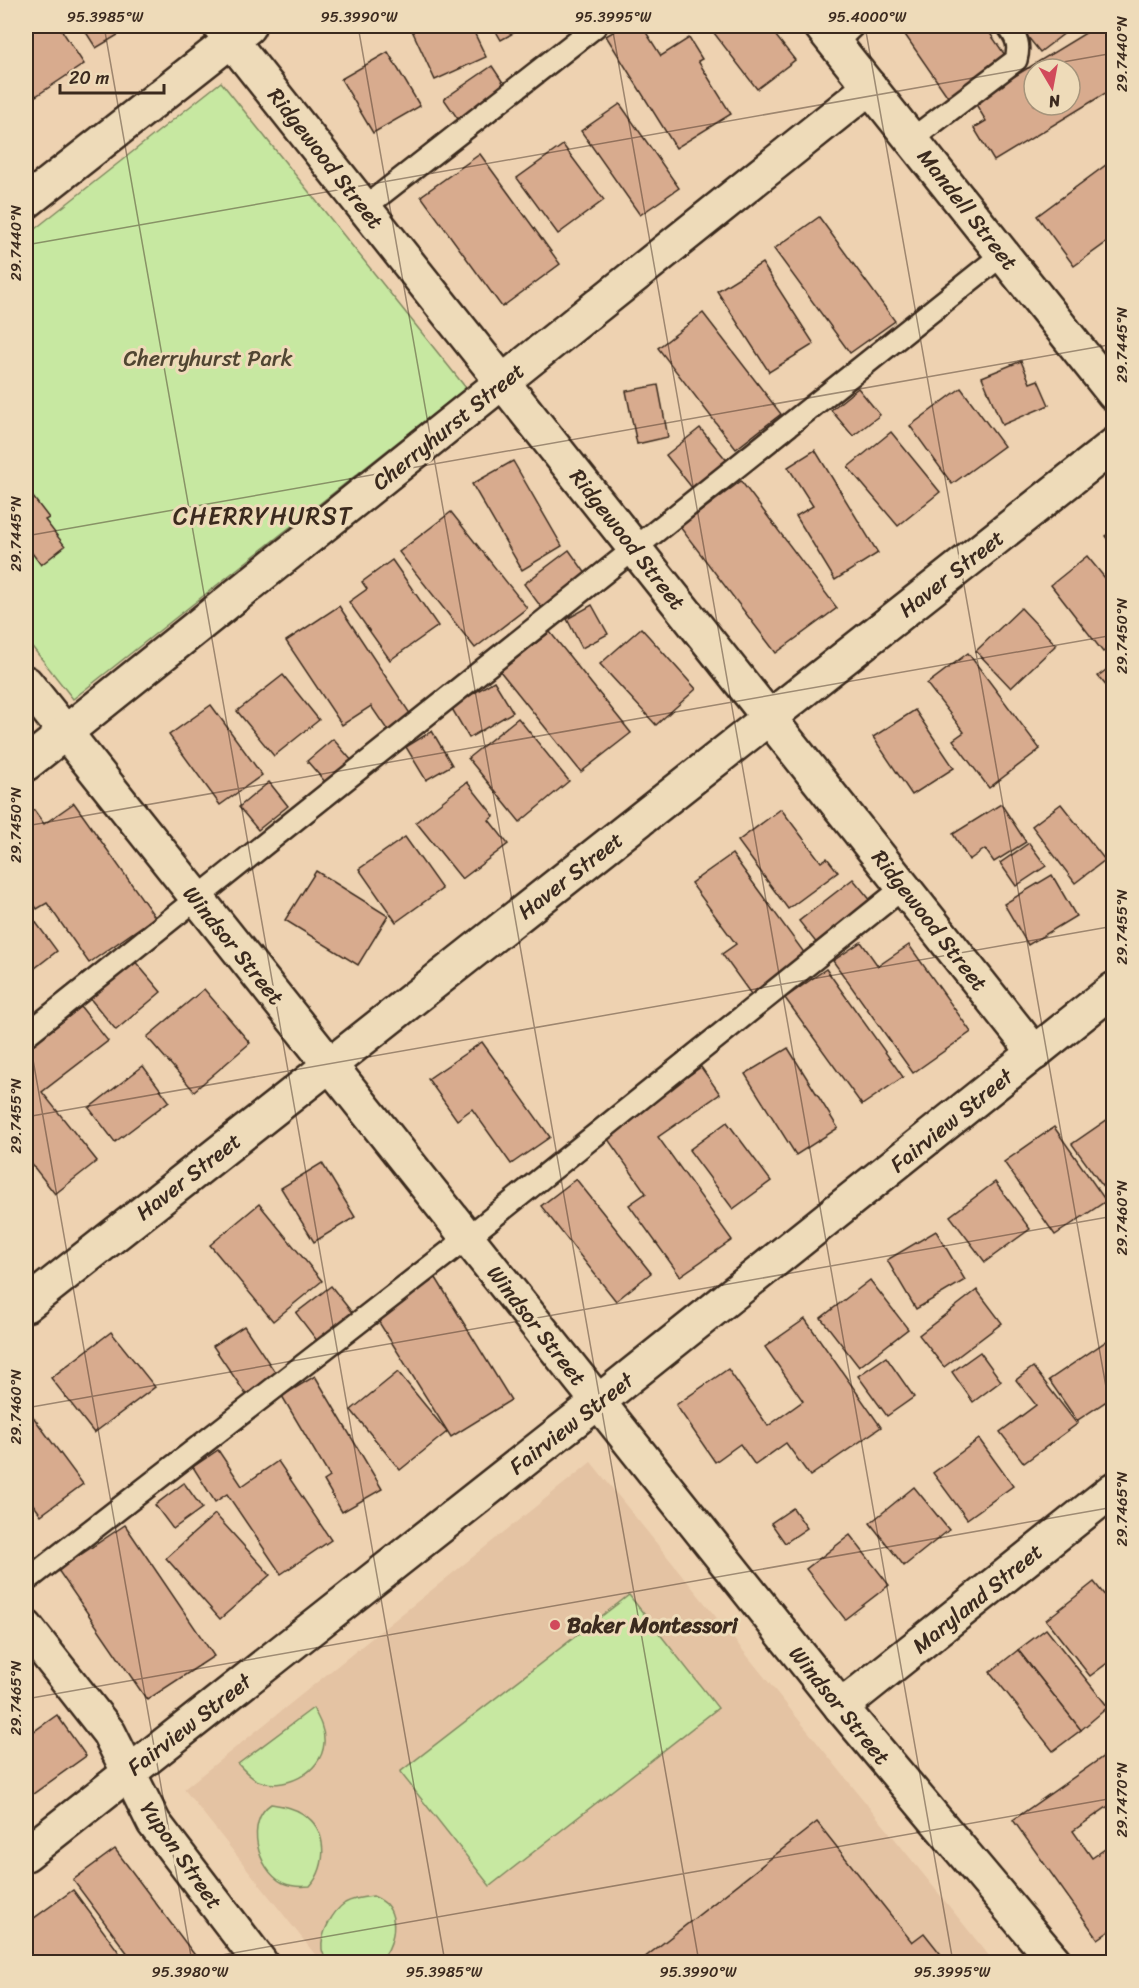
<svg xmlns="http://www.w3.org/2000/svg" width="1139" height="1988" font-family="Sriracha,sans-serif">
  <rect width="100%" height="100%" fill="#eed2b1"/>
  <filter id="ink" filterUnits="userSpaceOnUse"><feTurbulence type="fractalNoise" baseFrequency=".0167" numOctaves="2"/><feDisplacementMap in="SourceGraphic" scale="12" xChannelSelector="R" yChannelSelector="G"/><feConvolveMatrix kernelMatrix="1 2 1 2 8 2 1 2 1" color-interpolation-filters="sRGB"/></filter>
  <g filter="url(#ink)">
    <!-- built -->
    <path fill="#e4c3a3" d="M591,1462L994,1962H321L184,1789Z"/>
    <!-- green -->
    <g fill="#c7e8a1" stroke="#818960" stroke-width="1.5">
      <path d="M221,82L466,388L73,699L26,639V236Z"/>
      <path d="M629,1595L718,1708L490,1886L400,1772Z"/>
      <path d="M313,1708C319,1719 325,1730 324,1743C322,1774 282,1792 256,1780C249,1776 244,1770 238,1764Z"/>
      <path d="M271,1804C282,1806 293,1807 303,1814C328,1829 328,1866 310,1886C300,1887 292,1887 283,1883C257,1870 245,1821 271,1804Z"/>
      <path d="M373,1896C377,1898 382,1900 386,1904C400,1920 393,1949 379,1962H328C326,1959 322,1953 322,1949C320,1934 333,1911 345,1903C353,1898 364,1897 373,1896Z"/>
    </g>
    <!-- building -->
    <g fill="#d8ab8e" stroke="#3b2a1e" stroke-width="1.5" fill-rule="evenodd">
      <path d="M26,26H59L84,64L36,96L26,80Z"/>
      <path d="M82,26H133L96,48Z"/>
      <path d="M410,26H471L486,57L435,80Z"/>
      <path d="M493,26H526L501,40Z"/>
      <path d="M623,26H642L661,56L689,38L702,59L698,61L731,114L676,148L606,36Z"/>
      <path d="M723,26H768L795,60L757,89L714,33Z"/>
      <path d="M899,26H985L1007,58L948,97Z"/>
      <path d="M1019,26H1074L1040,52Z"/>
      <path d="M1097,26H1114V88L994,161L974,128L986,121L974,101ZM1034,69H1070V105H1034Z"/>
      <path d="M388,52L420,106L373,133L341,79Z"/>
      <path d="M492,66L508,90L460,122L444,99Z"/>
      <path d="M26,102L33,111L26,118Z"/>
      <path d="M620,104L679,188L640,215L581,131Z"/>
      <path d="M563,145L604,200L558,234L517,178Z"/>
      <path d="M480,154L560,264L502,307L421,196Z"/>
      <path d="M1114,159V237L1074,266L1037,216Z"/>
      <path d="M819,217L895,321L850,353L774,249Z"/>
      <path d="M762,263L814,344L769,372L717,291Z"/>
      <path d="M703,313L781,414L736,449L658,348Z"/>
      <path d="M1021,361L1030,383L1038,380L1049,405L1002,425L982,377Z"/>
      <path d="M658,385L668,437L637,444L626,391Z"/>
      <path d="M858,388L880,415L853,436L831,410Z"/>
      <path d="M961,388L1004,446L952,484L910,426Z"/>
      <path d="M700,428L728,462L693,489L666,455Z"/>
      <path d="M891,432L940,492L898,526L848,467Z"/>
      <path d="M815,450L878,553L835,580L796,516L813,506L788,467Z"/>
      <path d="M513,461L562,546L522,570L472,484Z"/>
      <path d="M741,481L837,608L776,653L680,527Z"/>
      <path d="M26,488L49,518L45,520L65,546L41,565L26,545Z"/>
      <path d="M451,512L527,608L475,648L399,552Z"/>
      <path d="M1114,530V548L1105,536Z"/>
      <path d="M569,550L589,578L544,611L524,584Z"/>
      <path d="M1087,556L1114,589V644L1103,652L1051,585Z"/>
      <path d="M392,560L438,626L390,660L349,602L367,589L362,582Z"/>
      <path d="M592,605L608,634L582,648L567,619Z"/>
      <path d="M339,606L411,715L388,731L371,706L342,725L286,641Z"/>
      <path d="M1021,608L1056,645L1011,688L976,651Z"/>
      <path d="M641,628L696,689L656,725L600,664Z"/>
      <path d="M550,632L631,733L581,772L500,671Z"/>
      <path d="M968,653L1040,749L989,788L953,740L964,732L927,684Z"/>
      <path d="M1114,664V695L1098,676Z"/>
      <path d="M283,675L319,720L274,756L237,711Z"/>
      <path d="M494,681L513,712L469,738L451,707Z"/>
      <path d="M211,705L262,775L220,805L169,735Z"/>
      <path d="M915,710L954,768L912,795L873,737Z"/>
      <path d="M518,718L569,781L520,822L468,758Z"/>
      <path d="M432,731L452,765L426,780L406,747Z"/>
      <path d="M333,739L353,762L327,784L307,761Z"/>
      <path d="M269,782L288,806L258,830L239,807Z"/>
      <path d="M467,782L494,816L489,820L508,844L462,879L416,822Z"/>
      <path d="M74,803L155,917L89,963L47,903L37,909L26,892V816L34,810L44,824Z"/>
      <path d="M1001,804L1026,842L994,862L985,849L969,860L953,834Z"/>
      <path d="M1061,804L1105,860L1075,883L1032,826Z"/>
      <path d="M781,809L821,862L827,858L838,872L788,909L738,841Z"/>
      <path d="M405,837L442,889L396,922L359,869Z"/>
      <path d="M1029,843L1046,866L1016,886L1000,863Z"/>
      <path d="M732,854L808,958L753,997L722,954L736,944L691,883Z"/>
      <path d="M316,871L388,916L358,965L285,920Z"/>
      <path d="M1052,875L1076,916L1028,945L1004,904Z"/>
      <path d="M853,879L872,902L818,945L799,921Z"/>
      <path d="M26,909L57,951L26,975Z"/>
      <path d="M861,942L878,966L909,945L971,1032L913,1073L833,961Z"/>
      <path d="M133,959L161,992L116,1030L88,996Z"/>
      <path d="M826,969L903,1077L862,1105L785,998Z"/>
      <path d="M204,989L250,1043L194,1091L147,1037Z"/>
      <path d="M81,1007L108,1041L42,1092L97,1161L55,1194L26,1157V1050Z"/>
      <path d="M482,1042L550,1137L511,1164L472,1109L457,1120L428,1079Z"/>
      <path d="M788,1048L838,1128L796,1155L745,1074Z"/>
      <path d="M143,1066L169,1101L115,1142L89,1108Z"/>
      <path d="M701,1067L720,1094L658,1137L732,1240L680,1276L629,1205L646,1193L605,1135Z"/>
      <path d="M1114,1115V1202L1072,1144Z"/>
      <path d="M727,1122L771,1181L733,1209L689,1150Z"/>
      <path d="M1054,1127L1106,1201L1055,1235L1004,1162Z"/>
      <path d="M322,1163L355,1217L314,1242L281,1188Z"/>
      <path d="M576,1179L651,1273L616,1301L541,1206Z"/>
      <path d="M995,1182L1030,1229L985,1262L950,1216Z"/>
      <path d="M259,1204L322,1281L273,1321L210,1245Z"/>
      <path d="M936,1231L965,1280L916,1309L887,1260Z"/>
      <path d="M436,1278L511,1400L451,1437L375,1316Z"/>
      <path d="M870,1280L908,1329L859,1367L821,1318Z"/>
      <path d="M331,1286L353,1314L318,1342L296,1313Z"/>
      <path d="M977,1290L1002,1323L944,1367L919,1335Z"/>
      <path d="M805,1319L881,1427L810,1476L786,1443L755,1465L740,1444L715,1462L676,1405L728,1369L768,1426L803,1401L765,1347Z"/>
      <path d="M244,1326L277,1375L247,1396L213,1346Z"/>
      <path d="M111,1332L155,1387L94,1433L51,1378Z"/>
      <path d="M1114,1336V1396L1078,1420V1422L1049,1380Z"/>
      <path d="M980,1352L1001,1381L973,1402L952,1372Z"/>
      <path d="M886,1357L914,1397L887,1416L858,1376Z"/>
      <path d="M1033,1367L1077,1424L1024,1463L1000,1432L1036,1405L1016,1380Z"/>
      <path d="M398,1372L447,1432L400,1470L351,1410Z"/>
      <path d="M315,1376L382,1489L342,1512L324,1481L330,1477L282,1396Z"/>
      <path d="M31,1414L83,1484L41,1515L26,1495V1419Z"/>
      <path d="M979,1439L1013,1486L967,1519L933,1473Z"/>
      <path d="M218,1450L242,1486L278,1461L331,1540L281,1574L227,1494L215,1502L193,1467Z"/>
      <path d="M184,1483L202,1508L173,1529L155,1505Z"/>
      <path d="M914,1487L949,1530L904,1566L870,1523Z"/>
      <path d="M793,1508L807,1528L785,1543L771,1523Z"/>
      <path d="M215,1514L270,1575L220,1619L166,1558Z"/>
      <path d="M125,1525L214,1656L147,1700L58,1570Z"/>
      <path d="M850,1535L889,1585L845,1619L806,1569Z"/>
      <path d="M1094,1582L1114,1607V1658L1090,1676L1046,1620Z"/>
      <path d="M1046,1629L1108,1707L1081,1730L1018,1650Z"/>
      <path d="M1018,1650L1081,1730L1053,1751L990,1672Z"/>
      <path d="M57,1715L86,1756L26,1799V1737Z"/>
      <path d="M1114,1749V1802L1073,1831L1092,1858L1108,1847L1114,1855V1928L1098,1939L1013,1820Z"/>
      <path d="M817,1822L912,1942L924,1933L947,1962H639Z"/>
      <path d="M115,1849L200,1962H134L73,1880Z"/>
      <path d="M73,1890L124,1959L120,1962H26V1924Z"/>
    </g>
    <g fill="none" stroke-linecap="round" stroke-linejoin="round">
      <defs>
        <g id="service">
          <path d="M835,43L853,26"/>
          <path d="M912,139L1016,60C1020,45 1017,38 1008,26"/>
          <path d="M365,207L596,26"/>
          <path d="M26,1035L1003,254"/>
          <path d="M26,1581L467,1238L904,887"/>
        </g>
        <g id="minor">
          <path d="M220,26L1035,1053"/>
          <path d="M26,202L248,27"/>
          <path d="M26,683L841,1707L1055,1962"/>
          <path d="M26,764L870,87"/>
          <path d="M26,1305L1114,445"/>
          <path d="M26,1627L109,1733L154,1823L260,1962"/>
          <path d="M841,1707L1114,1489"/>
        </g>
        <g id="tertiary">
          <path d="M821,26L1114,394"/>
          <path d="M26,1854L598,1402L1114,989"/>
        </g>
      </defs>
      <!-- service casing -->
      <use href="#service" stroke="#3b2a1e" stroke-width="26"/>
      <!-- minor casing -->
      <use href="#minor" stroke="#3b2a1e" stroke-width="38"/>
      <!-- tertiary casing -->
      <use href="#tertiary" stroke="#3b2a1e" stroke-width="38"/>
      <!-- service -->
      <use href="#service" stroke="#eedbb9" stroke-width="21"/>
      <!-- minor -->
      <use href="#minor" stroke="#eedbb9" stroke-width="33"/>
      <!-- tertiary -->
      <use href="#tertiary" stroke="#eedbb9" stroke-width="33"/>
    </g>
  </g>
  <!-- ticks -->
  <path fill="none" stroke="#3b2a1e" stroke-width="1.5" stroke-opacity="0.45" d="M104,26L445,1962M358,26L699,1962M612,26L953,1962M865,26L1114,1432M26,245L1114,53M26,536L1114,344M26,826L1114,635M26,1020L192,1962M26,1117L1114,926M26,1408L1114,1216M26,1699L1114,1507M182,1962L1114,1798"/>
  <!-- markers -->
  <circle fill="#d1495b" stroke="#eedbb9" stroke-width="2" cx="555" cy="1625" r="6"/>
  <g text-anchor="middle" stroke-width="6" stroke-linejoin="round" paint-order="stroke">
    <!-- street labels -->
    <g font-size="22" fill="#3b2a1e" stroke="#eedbb9">
      <text transform="translate(326 158) rotate(52)" y="8">Ridgewood Street</text>
      <text transform="translate(968 209) rotate(52)" y="8">Mandell Street</text>
      <text transform="translate(448 426) rotate(-39)" y="8">Cherryhurst Street</text>
      <text transform="translate(628 539) rotate(52)" y="8">Ridgewood Street</text>
      <text transform="translate(951 573) rotate(-38)" y="8">Haver Street</text>
      <text transform="translate(570 875) rotate(-38)" y="8">Haver Street</text>
      <text transform="translate(930 920) rotate(52)" y="8">Ridgewood Street</text>
      <text transform="translate(234 945) rotate(51)" y="8">Windsor Street</text>
      <text transform="translate(951 1120) rotate(-39)" y="8">Fairview Street</text>
      <text transform="translate(188 1176) rotate(-38)" y="8">Haver Street</text>
      <text transform="translate(537 1325) rotate(52)" y="8">Windsor Street</text>
      <text transform="translate(571 1423) rotate(-38)" y="8">Fairview Street</text>
      <text transform="translate(977 1598) rotate(-39)" y="8">Maryland Street</text>
      <text transform="translate(840 1705) rotate(51)" y="8">Windsor Street</text>
      <text transform="translate(189 1724) rotate(-38)" y="8">Fairview Street</text>
      <text transform="translate(182 1855) rotate(55)" y="8">Yupon Street</text>
    </g>
    <!-- park labels -->
    <g font-size="22" fill="#504632" stroke="#eedbb9">
      <text x="208" y="366">Cherryhurst Park</text>
    </g>
    <!-- poi labels -->
    <g font-size="22" font-weight="bold" fill="#3b2a1e" stroke="#eedbb9" text-anchor="start">
      <text x="567" y="1633">Baker Montessori</text>
    </g>
    <!-- neighbourhood labels -->
    <g font-size="24" letter-spacing="1.5" fill="#3b2a1e" stroke="#eedbb9">
      <text x="263" y="524">CHERRYHURST</text>
    </g>
  </g>
  <!-- margin -->
  <rect width="1139" height="1988" fill="none" stroke="#eedbb9" stroke-width="66"/>
  <!-- north arrow -->
  <g transform="translate(1052 87) rotate(170)"><circle r="28" fill="#eedbb9" stroke="#a6947b" stroke-width="1.5"/>
  <path d="M0-4.5L10 22L0 15L-10 22Z" fill="#d1495b"/>
  <text y="-9" font-size="16" font-weight="bold" text-anchor="middle" fill="#3b2a1e">N</text>
  </g>
  <!-- scale -->
  <path d="M60 84v9h104v-9" fill="none" stroke="#3b2a1e" stroke-width="3"/>
  <text x="69" y="84" font-size="18" fill="#3b2a1e" stroke="#eedbb9" stroke-width="4.5" paint-order="stroke">20 m</text>
  <rect x="33" y="33" width="1073" height="1922" fill="none" stroke="#3b2a1e" stroke-width="2"/>
  <g font-size="15" text-anchor="middle" fill="#3b2a1e">
    <text x="105" y="22">95.3985°W</text>
    <text x="359" y="22">95.3990°W</text>
    <text x="613" y="22">95.3995°W</text>
    <text x="867" y="22">95.4000°W</text>
    <text transform="translate(1122 54) rotate(-90)" y="5">29.7440°N</text>
    <text transform="translate(16 243) rotate(-90)" y="5">29.7440°N</text>
    <text transform="translate(1122 345) rotate(-90)" y="5">29.7445°N</text>
    <text transform="translate(16 534) rotate(-90)" y="5">29.7445°N</text>
    <text transform="translate(1122 636) rotate(-90)" y="5">29.7450°N</text>
    <text transform="translate(16 825) rotate(-90)" y="5">29.7450°N</text>
    <text transform="translate(1122 927) rotate(-90)" y="5">29.7455°N</text>
    <text transform="translate(16 1116) rotate(-90)" y="5">29.7455°N</text>
    <text transform="translate(1122 1218) rotate(-90)" y="5">29.7460°N</text>
    <text transform="translate(16 1407) rotate(-90)" y="5">29.7460°N</text>
    <text transform="translate(1122 1509) rotate(-90)" y="5">29.7465°N</text>
    <text transform="translate(16 1698) rotate(-90)" y="5">29.7465°N</text>
    <text transform="translate(1122 1800) rotate(-90)" y="5">29.7470°N</text>
    <text x="190" y="1977">95.3980°W</text>
    <text x="444" y="1977">95.3985°W</text>
    <text x="698" y="1977">95.3990°W</text>
    <text x="952" y="1977">95.3995°W</text>
  </g>
</svg>
